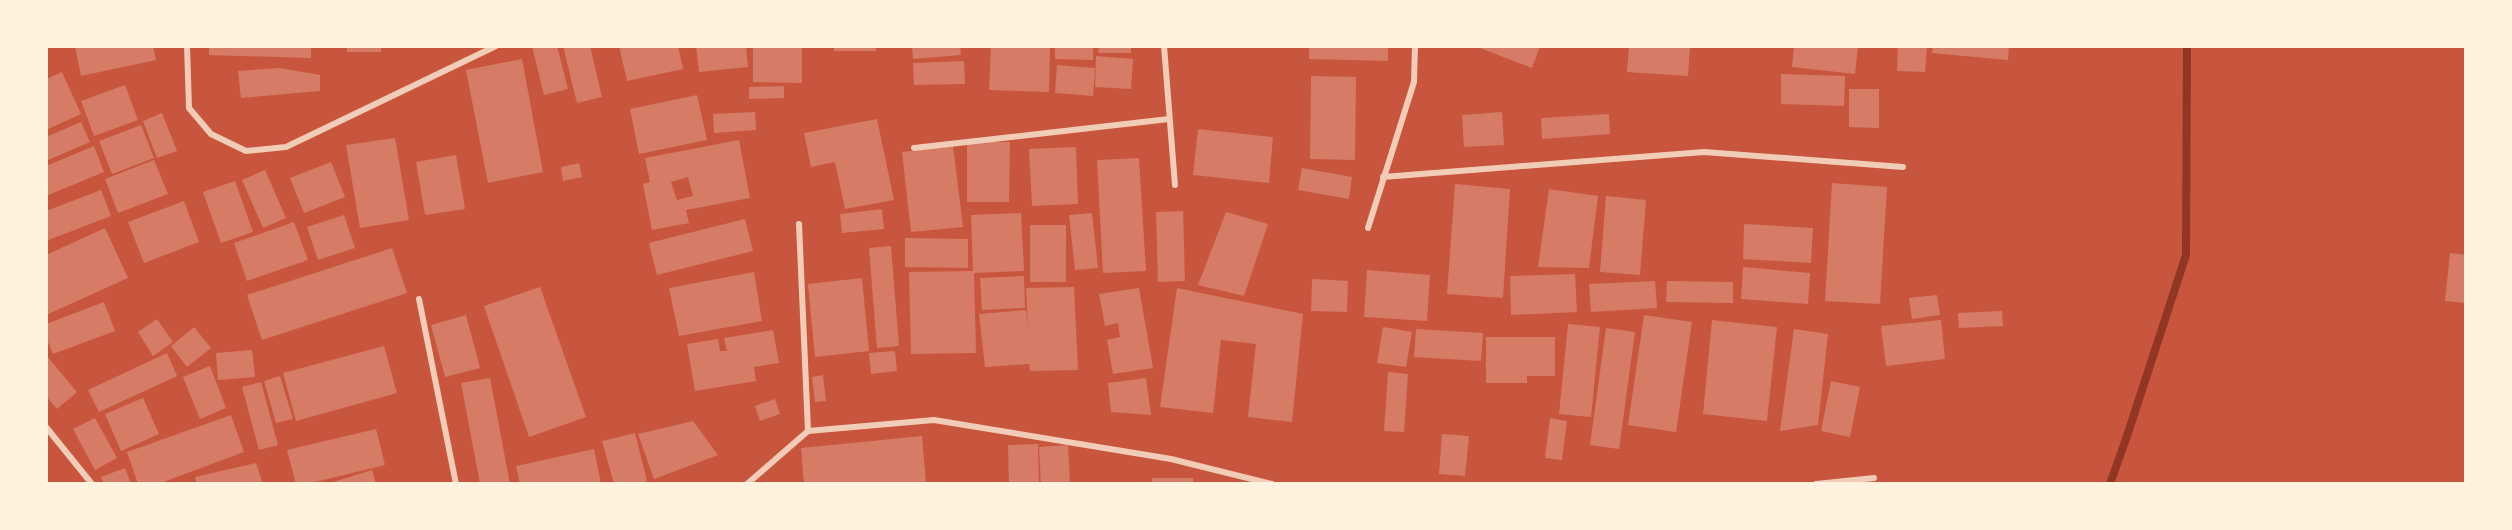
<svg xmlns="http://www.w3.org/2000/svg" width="2512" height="530" font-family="'Sofia Sans Condensed',sans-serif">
  <rect width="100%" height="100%" fill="#c8553d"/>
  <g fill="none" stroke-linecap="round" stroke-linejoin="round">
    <!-- stream -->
    <path stroke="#8f3625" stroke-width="8" d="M2110,484L2127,436L2186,255L2187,46"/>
  </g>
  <!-- building -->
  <g fill="#d67c66" fill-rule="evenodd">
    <path d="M75,46H153L156,60L81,76Z"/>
    <path d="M209,46H311V58L209,55Z"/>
    <rect x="347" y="46" width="34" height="6"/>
    <path d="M532,46H557L568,89L544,95Z"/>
    <path d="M563,46H590L602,97L577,103Z"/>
    <path d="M619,46H678L683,69L627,81Z"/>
    <path d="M696,46H746L748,67L699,72Z"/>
    <path d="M753,46H802V83L753,82Z"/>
    <rect x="834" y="46" width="42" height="5"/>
    <path d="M912,46H960L961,55L913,59Z"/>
    <path d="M991,46H1050L1049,92L989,90Z"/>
    <path d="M1055,46H1093V60L1055,59Z"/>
    <path d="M1099,46H1131V53H1098Z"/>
    <path d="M1309,46H1388V61L1309,59Z"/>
    <path d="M1475,46H1540L1532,68Z"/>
    <path d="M1629,46H1690L1688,76L1627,72Z"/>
    <path d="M1794,46H1858L1855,74L1792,67Z"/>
    <path d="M1898,46H1927L1925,72L1897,71Z"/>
    <path d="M1933,46H2009L2008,60L1932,53Z"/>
    <path d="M1096,56L1133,59L1131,89L1095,87Z"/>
    <path d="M522,59L543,172L488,183L466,70Z"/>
    <path d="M964,61L965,84L914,85L913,63Z"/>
    <path d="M1057,65L1095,68L1093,96L1055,93Z"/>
    <path d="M280,68L320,75V91L241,98L238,71Z"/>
    <path d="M62,72L81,114L46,130V79Z"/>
    <path d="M1781,74L1845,76L1844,106L1781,104Z"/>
    <path d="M1311,76L1356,77L1355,160L1310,159Z"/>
    <path d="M125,85L138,120L94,136L81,101Z"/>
    <path d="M784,86V98L749,99V87Z"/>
    <path d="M1849,89H1879V128L1849,127Z"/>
    <path d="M697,95L707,140L639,154L630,109Z"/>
    <path d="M755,112L756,130L714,133L713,114Z"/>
    <path d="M1502,112L1504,145L1464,147L1462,115Z"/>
    <path d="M162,113L177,151L157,158L143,121Z"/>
    <path d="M1609,114L1610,134L1542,139L1541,118Z"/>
    <path d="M877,119L894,200L845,209L835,162L811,167L804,133Z"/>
    <path d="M81,122L90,142L46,161V137Z"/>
    <path d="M141,125L154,158L112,174L99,141Z"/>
    <path d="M1198,129L1273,137L1269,183L1193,175Z"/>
    <path d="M395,138L409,220L360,228L346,145Z"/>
    <path d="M739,140L750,198L686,210L689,223L652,230L643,184L650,182L645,158ZM688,177L693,196L677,200L671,182Z"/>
    <path d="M967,142H1010L1009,202H967Z"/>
    <path d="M94,146L104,172L46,196V166Z"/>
    <path d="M953,146L963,227L911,232L902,152Z"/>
    <path d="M1076,147L1078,204L1032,206L1029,149Z"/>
    <path d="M456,155L465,209L425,215L416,162Z"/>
    <path d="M1139,158L1146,271L1103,273L1097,160Z"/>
    <path d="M154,160L168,194L118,213L105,179Z"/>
    <path d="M331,162L345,197L304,213L290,178Z"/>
    <path d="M579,163L582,177L563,181L561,167Z"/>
    <path d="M1302,168L1352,177L1349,199L1298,190Z"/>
    <path d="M265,170L286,218L263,228L242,180Z"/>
    <path d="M235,181L253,232L221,243L203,192Z"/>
    <path d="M1832,183L1887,187L1880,304L1825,301Z"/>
    <path d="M1455,184L1510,189L1503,298L1447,294Z"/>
    <path d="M1549,189L1598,196L1589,268L1538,267Z"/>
    <path d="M101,190L111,216L46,241V211Z"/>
    <path d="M1606,196L1646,200L1640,275L1600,272Z"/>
    <path d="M184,201L199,242L144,263L128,222Z"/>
    <path d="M882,209L884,229L842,233L840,214Z"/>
    <path d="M1183,211L1185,281L1158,282L1156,212Z"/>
    <path d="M1226,212L1268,224L1244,296L1198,285Z"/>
    <path d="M1021,213L1024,271L974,273L976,353L911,354L909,272L973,271L971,215Z"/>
    <path d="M1092,213L1098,268L1075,270L1069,215Z"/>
    <path d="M344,215L355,248L318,260L307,227Z"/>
    <path d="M745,219L753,251L657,275L649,243Z"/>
    <path d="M294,222L308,260L247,281L234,243Z"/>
    <path d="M1744,224L1813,228L1811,263L1743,259Z"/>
    <rect x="1030" y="225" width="36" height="57"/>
    <path d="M105,228L128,278L46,315V255Z"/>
    <path d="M905,238L968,239V268L905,267Z"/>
    <path d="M891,246L899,346L877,348L869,248Z"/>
    <path d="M392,248L407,293L262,340L247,295Z"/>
    <path d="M2450,253L2466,255V303L2445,301Z"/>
    <path d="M1743,267L1810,273L1808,304L1741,299Z"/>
    <path d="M1367,270L1430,275L1427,321L1364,317Z"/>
    <path d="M754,272L762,321L679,336L669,288Z"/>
    <path d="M1575,274L1577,312L1511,315L1510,276Z"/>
    <path d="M1024,276L1025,308L982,310L980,278Z"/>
    <path d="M862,278L869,351L815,357L808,284Z"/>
    <path d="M1312,279L1348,281L1347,312L1311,311Z"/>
    <path d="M1655,281L1657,308L1591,312L1589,284Z"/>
    <path d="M1667,281L1733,282V303L1666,302Z"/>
    <path d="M540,287L586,417L529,437L484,306Z"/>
    <path d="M1074,287L1078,370L1030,371L1029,364L985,367L979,314L1026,310L1028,329L1026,288Z"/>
    <path d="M1139,288L1153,368L1113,374L1107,340L1120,337L1118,323L1105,326L1099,294Z"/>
    <path d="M1177,288L1303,314L1292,422L1248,417L1256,344L1221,340L1213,413L1160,407Z"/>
    <path d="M1937,295L1940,315L1912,319L1909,298Z"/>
    <path d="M104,302L115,331L53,354L46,337V324Z"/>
    <path d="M2002,311L2003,326L1959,328L1958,313Z"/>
    <path d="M466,315L480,368L445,377L431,325Z"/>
    <path d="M1644,315L1692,322L1676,432L1628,425Z"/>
    <path d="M157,319L173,342L153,356L138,332Z"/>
    <path d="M1712,320L1777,327L1767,421L1703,414Z"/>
    <path d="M1941,320L1945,359L1886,366L1881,326Z"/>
    <path d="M1568,324L1600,327L1591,417L1559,414Z"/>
    <path d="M194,327L211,348L187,367L171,346Z"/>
    <path d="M1383,327L1412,332L1406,367L1377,363Z"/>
    <path d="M1606,328L1635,332L1619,449L1590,445Z"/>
    <path d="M1416,329L1483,333L1481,361L1414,357Z"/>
    <path d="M1794,329L1828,334L1818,425L1780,431Z"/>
    <path d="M773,330L779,363L754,367L756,381L695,391L687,344L718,339L720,351H727L724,338Z"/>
    <path d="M1486,337H1555V376H1527V383H1486Z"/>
    <path d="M384,346L397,393L296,421L283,373Z"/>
    <path d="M252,350L255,377L218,380L216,353Z"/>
    <path d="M895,351L897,371L871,374L869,353Z"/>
    <path d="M167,353L177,376L99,412L88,390Z"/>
    <path d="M46,355L77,392L57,409L46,396Z"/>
    <path d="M210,366L226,408L200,419L183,377Z"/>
    <path d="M1388,372L1408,374L1404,432L1384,431Z"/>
    <path d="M823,375L826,401L815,402L812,377Z"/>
    <path d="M280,376L293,419L276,423L264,381Z"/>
    <path d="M490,378L510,484H480L461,383Z"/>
    <path d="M1146,378L1151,415L1111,412L1108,383Z"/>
    <path d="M1831,381L1860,387L1850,437L1821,431Z"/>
    <path d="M261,382L278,445L259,450L242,387Z"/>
    <path d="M143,398L159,434L121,451L105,414Z"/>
    <path d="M775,399L780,414L760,421L755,406Z"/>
    <path d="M231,415L244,452L158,484H138L127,452Z"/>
    <path d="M95,418L117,458L95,470L73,429Z"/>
    <path d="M1550,418L1567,421L1562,460L1545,458Z"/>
    <path d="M693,421L718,455L654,479L638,434Z"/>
    <path d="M376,429L385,465L307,484H296L287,450Z"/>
    <path d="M635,433L647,481L636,484H614L602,441Z"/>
    <path d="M1442,434L1469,436L1465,476L1439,474Z"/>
    <path d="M922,436L926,484H804L801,448Z"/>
    <path d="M1038,444L1039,484H1009L1008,445Z"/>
    <path d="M1068,445L1070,484H1041L1039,447Z"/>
    <path d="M594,449L601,484H520L516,466Z"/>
    <path d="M256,463L263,484H197L195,477Z"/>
    <path d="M125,468L131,484H104L101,477Z"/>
    <path d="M372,470L376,484H330V483Z"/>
    <rect x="1152" y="478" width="41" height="6"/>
  </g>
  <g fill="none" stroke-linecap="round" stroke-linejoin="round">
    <!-- minor -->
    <g stroke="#f1ccb7" stroke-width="6">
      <path d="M187,46L189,108L211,134L246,151L286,147L496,46"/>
      <path d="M1164,46L1175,185"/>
      <path d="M914,148L1169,119"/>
      <path d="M1383,177L1704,152L1903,167"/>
      <path d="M799,224L808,431"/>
      <path d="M1368,228L1414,82L1415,46"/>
      <path d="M419,299L456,484"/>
      <path d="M46,427L92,484"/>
      <path d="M747,484L808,431L934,420L1171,459L1272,484"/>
      <path d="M1816,484L1874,478"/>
    </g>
  </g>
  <!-- border -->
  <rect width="2512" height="530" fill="none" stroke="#fff3e0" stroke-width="96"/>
</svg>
